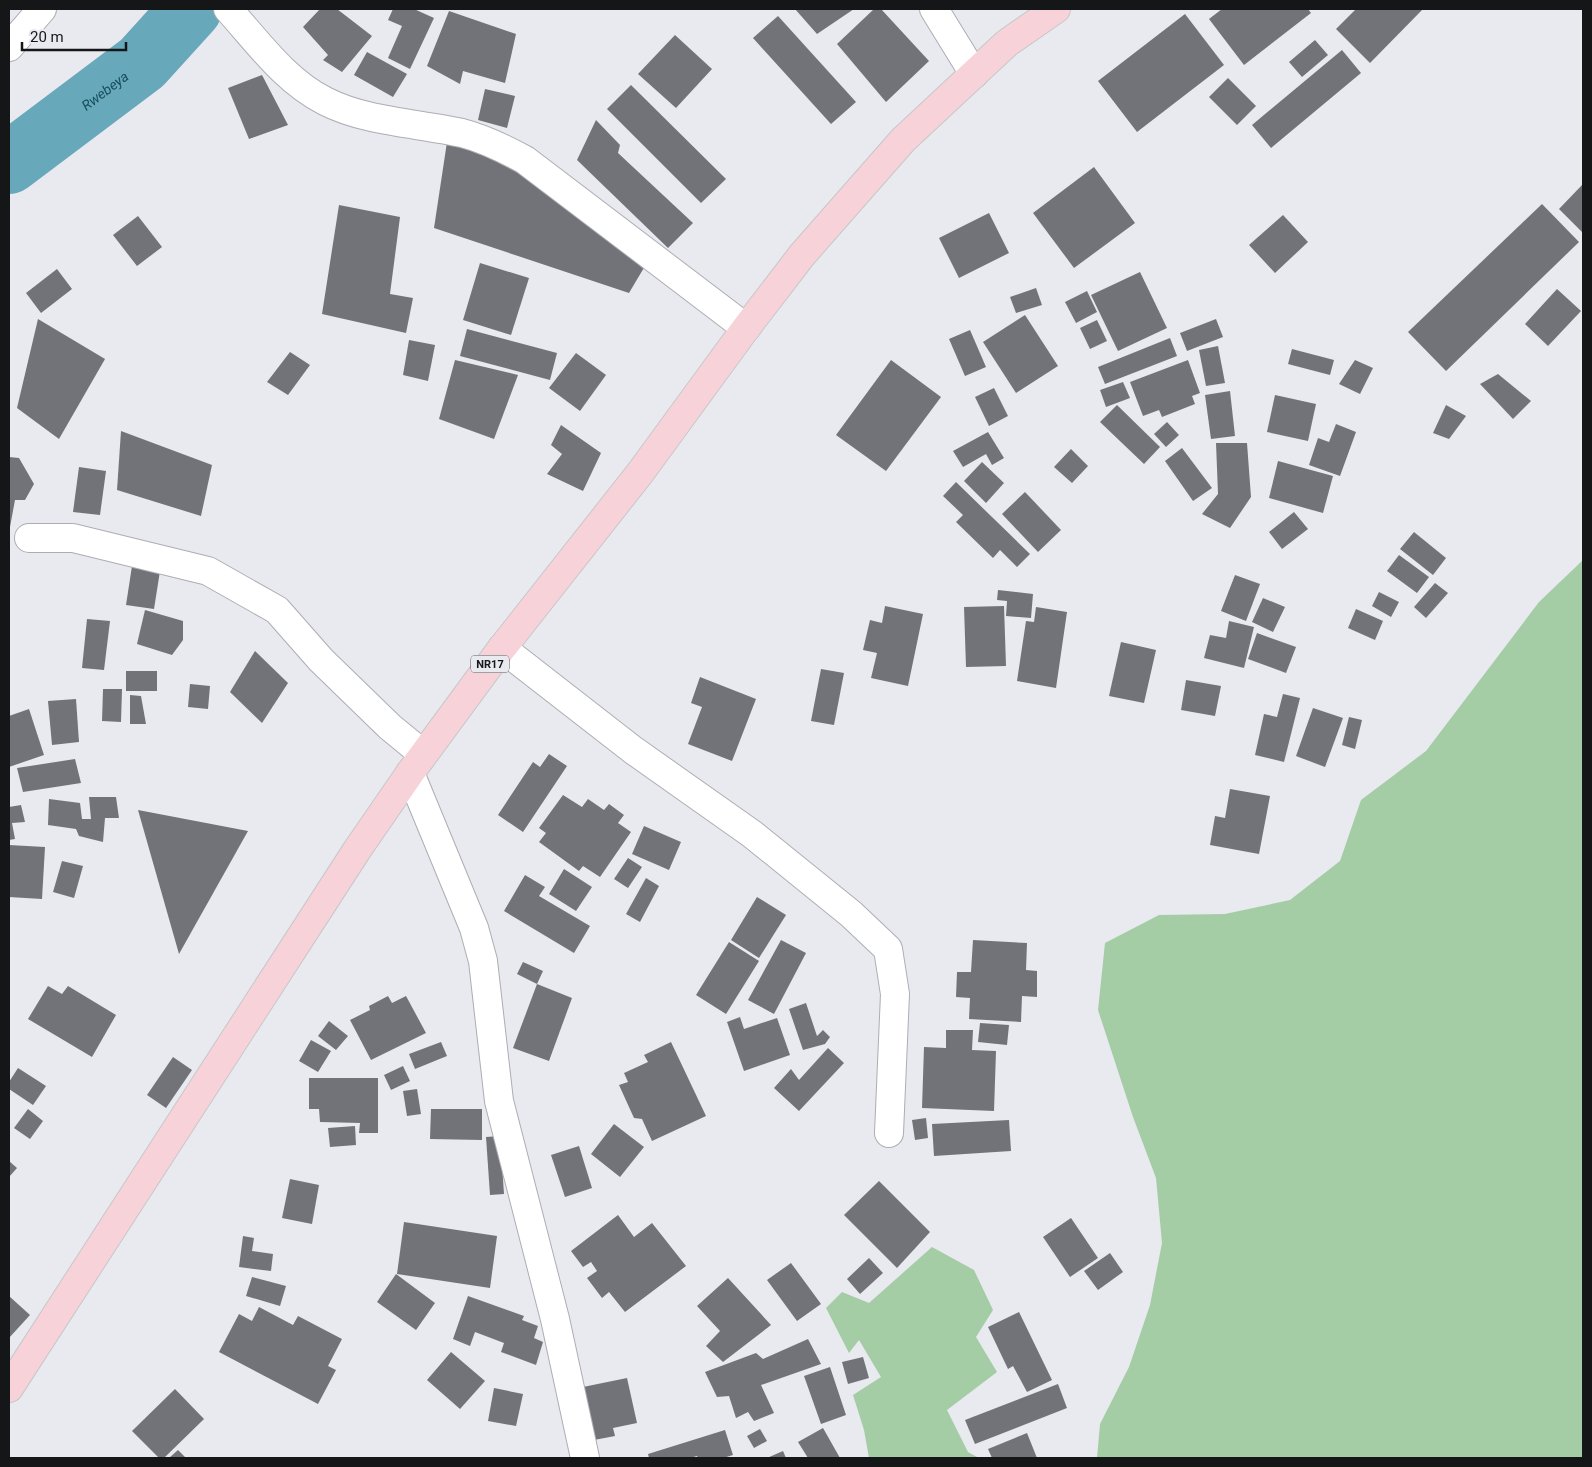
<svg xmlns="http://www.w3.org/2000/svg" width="1592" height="1467" font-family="Roboto,sans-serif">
  <rect width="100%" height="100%" fill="#e9e9f0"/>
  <!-- green -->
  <g fill="#a4cda6">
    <path d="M1583,560V1458H1097L1100,1424L1129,1367L1150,1305L1162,1243L1156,1178L1133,1117L1098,1010L1105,943L1159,915L1225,914L1290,900L1340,861L1361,800L1426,751L1539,602Z"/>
    <path d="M932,1247L974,1270L993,1310L976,1337L997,1372L947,1410L968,1452L979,1458H869L864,1430L853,1395L881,1377L859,1340L849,1353L826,1308L842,1292L869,1303Z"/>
  </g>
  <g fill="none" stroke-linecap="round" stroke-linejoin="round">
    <!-- river -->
    <path stroke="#68a8bb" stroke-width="62" id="s1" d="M9,163L142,63L191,9"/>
  </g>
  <!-- building -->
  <g fill="#727379">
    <path d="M320,9H337L372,36L342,72L323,60L328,55L303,27Z"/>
    <path d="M393,9H414L434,18L410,69L388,58L402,26L388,20Z"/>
    <path d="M795,9H854L817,34Z"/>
    <path d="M874,9H881L929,61L886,102L837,44Z"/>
    <path d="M1222,9H1308L1311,13L1244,65L1209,19Z"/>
    <path d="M1356,9H1423L1370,63L1336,29Z"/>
    <path d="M449,11L516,34L505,83L463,71L460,84L427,66Z"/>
    <path d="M1185,14L1224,65L1137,132L1098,81Z"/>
    <path d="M778,16L856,102L831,124L753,38Z"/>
    <path d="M675,35L712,69L676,108L638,74Z"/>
    <path d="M1315,40L1328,55L1302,77L1289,62Z"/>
    <path d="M1342,50L1361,73L1271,148L1252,125Z"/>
    <path d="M367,52L407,74L393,97L354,75Z"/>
    <path d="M262,75L288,125L249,139L228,88Z"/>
    <path d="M1228,78L1256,106L1237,125L1209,97Z"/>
    <path d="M631,85L726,179L701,203L607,109Z"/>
    <path d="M485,89L515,96L507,128L478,120Z"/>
    <path d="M596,120L620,145L618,153L693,223L668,248L577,160Z"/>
    <path d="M447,142L517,162L645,266L629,293L434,228Z"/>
    <path d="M1094,167L1135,223L1074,268L1033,213Z"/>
    <path d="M1583,184V233L1559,209Z"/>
    <path d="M1542,204L1579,242L1446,371L1408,332Z"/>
    <path d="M339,205L400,217L390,294L413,298L406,333L322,314Z"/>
    <path d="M989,213L1009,253L959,278L939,238Z"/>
    <path d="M1283,215L1308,242L1275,273L1249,245Z"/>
    <path d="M138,216L162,247L137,266L113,235Z"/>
    <path d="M480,263L529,278L511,335L463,320Z"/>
    <path d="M57,269L72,289L41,313L26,293Z"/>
    <path d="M1140,272L1167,328L1118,351L1091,295Z"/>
    <path d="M1036,288L1042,305L1016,313L1010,297Z"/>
    <path d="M1557,289L1581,311L1548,346L1525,324Z"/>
    <path d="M1087,291L1097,312L1076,323L1065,302Z"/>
    <path d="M1025,315L1058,366L1016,393L983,342Z"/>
    <path d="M38,319L105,359L59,439L17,408Z"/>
    <path d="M1216,319L1223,337L1187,351L1180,333Z"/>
    <path d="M1097,320L1107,341L1090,349L1080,328Z"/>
    <path d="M467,329L557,353L550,380L460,356Z"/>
    <path d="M970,330L986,367L965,376L949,339Z"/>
    <path d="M1170,338L1177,356L1105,384L1098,367Z"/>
    <path d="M409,340L435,345L428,381L403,375Z"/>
    <path d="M1218,346L1225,383L1206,386L1199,350Z"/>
    <path d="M1292,349L1334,360L1330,375L1288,364Z"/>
    <path d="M290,352L310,365L288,395L267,382Z"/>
    <path d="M576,353L606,375L580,411L549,388Z"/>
    <path d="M455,360L518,375L494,439L439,419Z"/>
    <path d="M891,360L941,397L886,471L836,435Z"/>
    <path d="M1188,360L1200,393L1192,396L1195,404L1162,417L1159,410L1143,416L1130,382Z"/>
    <path d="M1355,360L1373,368L1360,394L1339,384Z"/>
    <path d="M1498,374L1531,401L1513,419L1480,384Z"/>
    <path d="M1123,382L1130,398L1106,407L1100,390Z"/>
    <path d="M994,388L1008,416L989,426L975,397Z"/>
    <path d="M1230,391L1235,436L1211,439L1205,395Z"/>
    <path d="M1275,395L1316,404L1308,441L1267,432Z"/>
    <path d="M1117,405L1160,447L1144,464L1100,422Z"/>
    <path d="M1446,405L1466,416L1449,439L1433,433Z"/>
    <path d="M1167,422L1179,435L1166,447L1154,434Z"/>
    <path d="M1336,424L1356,432L1340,476L1309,465L1318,438L1329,442Z"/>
    <path d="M561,425L601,453L583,491L547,474L562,454L551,445Z"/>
    <path d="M121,431L212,465L201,516L117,490Z"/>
    <path d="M988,432L1004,458L992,465L986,454L963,467L953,451Z"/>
    <path d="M1216,443H1247L1251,497L1230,528L1202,514L1218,494Z"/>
    <path d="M1182,448L1212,488L1193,501L1165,461Z"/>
    <path d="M1071,449L1088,466L1072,483L1054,467Z"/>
    <path d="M9,457L19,458L34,484L25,500H15L10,527Z"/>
    <path d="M1278,461L1333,476L1323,513L1269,498Z"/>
    <path d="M982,462L1004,483L986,503L964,481Z"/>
    <path d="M79,467L106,471L100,515L73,512Z"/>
    <path d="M956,482L1030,554L1017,567L1000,550L993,558L956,522L963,515L943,496Z"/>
    <path d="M1025,492L1061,530L1038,552L1002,514Z"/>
    <path d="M1294,512L1308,529L1282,549L1269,532Z"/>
    <path d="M1414,532L1446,558L1433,575L1400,549Z"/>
    <path d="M1399,555L1429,577L1417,593L1387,571Z"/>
    <path d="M132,566L160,571L154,609L126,605Z"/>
    <path d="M1235,575L1260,584L1246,621L1221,611Z"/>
    <path d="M1435,583L1448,593L1426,618L1414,607Z"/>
    <path d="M998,590L1033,594L1031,618L1006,616L1007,601L997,600Z"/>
    <path d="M1379,592L1399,602L1391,617L1372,606Z"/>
    <path d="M1263,598L1285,607L1273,632L1252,622Z"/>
    <path d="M885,606L923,614L908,686L871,678L877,653L863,650L870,620L882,623Z"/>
    <path d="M1004,606L1006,666L966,667L964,607Z"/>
    <path d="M1036,607L1067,612L1056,688L1017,681L1026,621L1034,622Z"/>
    <path d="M1356,609L1383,621L1375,640L1348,628Z"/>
    <path d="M145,610L183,621V640L172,655L137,644Z"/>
    <path d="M87,619L110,621L104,670L82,668Z"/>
    <path d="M1229,621L1254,627L1244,668L1204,658L1210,635L1226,638Z"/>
    <path d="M1257,633L1296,647L1286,673L1248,659Z"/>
    <path d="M1121,642L1156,650L1144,703L1109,696Z"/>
    <path d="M255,651L288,683L262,723L230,692Z"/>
    <path d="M821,669L844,673L834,725L811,721Z"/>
    <rect x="126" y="671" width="31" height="20"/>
    <path d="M700,677L756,699L732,761L688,744L702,707L691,703Z"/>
    <path d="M1186,680L1221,686L1215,716L1181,710Z"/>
    <path d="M190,684L210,686L208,709L188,707Z"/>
    <path d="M103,689H122L121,722L102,721Z"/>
    <path d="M1283,694L1300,698L1284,762L1255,755L1264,714L1277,717Z"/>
    <path d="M130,695L141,696L146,724H130Z"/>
    <path d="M76,699L79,742L52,745L48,701Z"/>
    <path d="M1313,708L1343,718L1325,767L1296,756Z"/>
    <path d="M29,709L44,755L9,767V716Z"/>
    <path d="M1349,717L1362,720L1355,749L1342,745Z"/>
    <path d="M549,754L567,766L523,832L498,815L533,762L540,767Z"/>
    <path d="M75,759L81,783L23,792L17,768Z"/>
    <path d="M1230,789L1270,796L1259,854L1210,845L1215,816L1225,818Z"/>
    <path d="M563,795L582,807L588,799L604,810L609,804L624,815L618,823L631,832L600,877L583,866L579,871L539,842L546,833L539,828Z"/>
    <path d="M89,797H116L119,818H105L103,842L79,836L76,829L48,825L49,799L80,803L82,819H91Z"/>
    <path d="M21,805L25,822L12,823L15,839L9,840V807Z"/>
    <path d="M138,810L248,831L179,954Z"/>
    <path d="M644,826L681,842L669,870L632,854Z"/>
    <path d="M9,845L45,847L42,899L9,897Z"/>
    <path d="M628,858L642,867L628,888L614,879Z"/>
    <path d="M62,861L83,866L74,898L53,892Z"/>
    <path d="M564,869L592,887L576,911L549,894Z"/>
    <path d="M525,875L545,887L539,896L590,926L574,953L504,911Z"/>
    <path d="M646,878L659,886L640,922L626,914Z"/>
    <path d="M757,897L786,915L759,958L731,940Z"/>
    <path d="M781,940L806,953L774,1014L748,1000Z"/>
    <path d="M973,940L1027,943L1026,970L1037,971V997L1022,996L1021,1022L969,1019L970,998L956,997L957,972H971Z"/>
    <path d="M729,942L759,961L726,1014L696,995Z"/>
    <path d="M523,962L543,971L537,984L517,974Z"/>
    <path d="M537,984L572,998L549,1061L513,1048Z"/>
    <path d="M48,986L62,994L68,986L116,1015L92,1057L28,1019Z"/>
    <path d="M388,996L392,1003L406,996L426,1033L371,1060L350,1020L370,1010L369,1006Z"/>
    <path d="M806,1003L817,1036L823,1030L830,1037L825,1044L803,1050L789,1009Z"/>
    <path d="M740,1017L744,1029L777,1018L790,1055L744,1071L727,1022Z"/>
    <path d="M329,1021L348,1036L336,1050L318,1036Z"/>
    <path d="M980,1023L1009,1025L1007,1045L978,1042Z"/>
    <path d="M946,1030H973L972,1050L996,1051L994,1111L922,1108L924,1047L946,1048Z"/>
    <path d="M311,1040L331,1051L318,1072L299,1061Z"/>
    <path d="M441,1042L447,1056L415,1069L409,1054Z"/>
    <path d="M671,1042L706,1116L652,1141L642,1119L634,1118L619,1085L628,1082L624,1073L648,1062L644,1055Z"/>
    <path d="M828,1048L844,1063L799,1111L774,1088L791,1069L799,1080Z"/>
    <path d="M173,1057L192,1070L166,1108L147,1095Z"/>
    <path d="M403,1066L410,1081L391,1090L384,1075Z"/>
    <path d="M18,1068L46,1086L33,1105L9,1089V1082Z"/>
    <path d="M309,1078H378V1133H359L360,1123L320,1122L319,1109H309Z"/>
    <path d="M417,1089L421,1114L407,1116L403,1091Z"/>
    <path d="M28,1109L43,1121L30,1139L14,1128Z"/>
    <path d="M431,1109H482V1140L430,1139Z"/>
    <path d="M926,1118L928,1138L915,1140L912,1120Z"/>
    <path d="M1009,1120L1011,1151L934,1156L932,1124Z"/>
    <path d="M614,1124L644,1147L620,1177L591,1154Z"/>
    <path d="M355,1126L356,1145L330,1147L328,1128Z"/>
    <path d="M500,1136L504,1194L490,1195L486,1137Z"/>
    <path d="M579,1146L592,1188L565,1197L551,1155Z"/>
    <path d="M9,1161L17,1168L9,1177Z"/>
    <path d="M290,1179L319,1185L312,1224L282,1218Z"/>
    <path d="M879,1181L930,1232L897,1268L844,1215Z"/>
    <path d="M618,1215L634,1237L652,1223L686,1266L625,1312L609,1292L602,1298L587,1278L597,1271L591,1262L583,1267L571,1251Z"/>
    <path d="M1071,1218L1098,1258L1070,1277L1043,1237Z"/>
    <path d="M404,1222L497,1236L490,1288L397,1274Z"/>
    <path d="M243,1236L254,1238L252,1251L273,1254L271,1271L239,1267Z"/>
    <path d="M1110,1253L1123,1272L1098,1290L1084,1271Z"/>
    <path d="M869,1258L883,1273L860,1294L847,1279Z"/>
    <path d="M791,1263L821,1304L797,1321L767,1280Z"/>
    <path d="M396,1274L435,1303L416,1330L377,1302Z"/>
    <path d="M252,1277L286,1286L280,1306L246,1296Z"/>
    <path d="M728,1278L771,1325L723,1362L706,1346L720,1331L697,1306Z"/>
    <path d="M9,1296L30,1315L9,1338Z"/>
    <path d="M468,1296L524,1316L522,1320L538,1326L534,1338L543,1342L536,1365L501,1352L504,1343L475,1332L470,1346L453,1339Z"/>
    <path d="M259,1307L293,1325L298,1316L342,1339L328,1366L336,1370L318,1404L219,1352L239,1314L252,1321Z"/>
    <path d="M1019,1312L1052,1380L1027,1392L1013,1366L1008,1369L988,1327Z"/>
    <path d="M808,1339L821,1364L761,1385L774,1413L754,1421L748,1412L736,1418L729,1396L717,1397L705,1372L756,1353L763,1359Z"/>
    <path d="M451,1352L485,1381L460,1409L427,1380Z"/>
    <path d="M863,1357L869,1378L848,1384L842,1362Z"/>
    <path d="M830,1367L846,1415L821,1424L804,1376Z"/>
    <path d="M627,1378L637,1423L613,1428L615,1436L594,1440L583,1387Z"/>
    <path d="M1058,1384L1067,1408L975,1444L965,1420Z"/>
    <path d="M494,1388L523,1394L516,1426L488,1421Z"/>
    <path d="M175,1389L204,1419L164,1458H159L132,1431Z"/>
    <path d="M823,1428L840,1458H808L798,1442Z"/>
    <path d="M760,1429L767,1441L754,1448L747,1436Z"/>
    <path d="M725,1430L733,1455L723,1458H698L697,1456L690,1458H649L648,1454Z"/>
    <path d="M1027,1433L1037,1458H992L988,1449Z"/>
    <path d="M178,1450L186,1458H169Z"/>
    <path d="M783,1451L786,1458H767Z"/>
  </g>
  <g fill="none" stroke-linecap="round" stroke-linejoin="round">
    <defs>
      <g id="street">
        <path d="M228,9C257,41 285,81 325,101C366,122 417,123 462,133C485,139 505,149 525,160L746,328"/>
        <path d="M934,9L974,74"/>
        <path d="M9,47L42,9"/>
        <path d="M29,538H73L208,571L277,610L321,660L390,727L423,754"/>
        <path d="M502,648L633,750L752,834L851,914L888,949L895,994L889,1133"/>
        <path d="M410,773L474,928L483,961L499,1101L555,1319L585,1458"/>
      </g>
      <path id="primary" d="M9,1388L357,850L410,773L502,648L640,473L746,328L802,255L903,140L1007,43L1056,9"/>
    </defs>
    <!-- street casing -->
    <use href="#street" stroke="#adadb4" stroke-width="30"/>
    <!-- primary casing -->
    <use href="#primary" stroke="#c7c7c8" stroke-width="30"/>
    <!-- street -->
    <use href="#street" stroke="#fff" stroke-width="28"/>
    <!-- primary -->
    <use href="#primary" stroke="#f7d3d9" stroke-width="28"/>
  </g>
  <g text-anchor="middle" stroke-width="4" stroke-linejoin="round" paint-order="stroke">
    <!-- shield labels -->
    <rect fill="#e9e9f0" stroke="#555559" stroke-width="1" x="471" y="655.5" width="38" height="17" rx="4"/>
    <g font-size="11" font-weight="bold" fill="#151618">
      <text x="490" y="668">NR17</text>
    </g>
    <!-- water labels -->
    <g font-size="14" font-style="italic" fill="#164e5b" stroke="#e9e9f0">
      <text dy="5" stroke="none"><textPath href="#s1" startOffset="120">Rwebeya</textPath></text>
    </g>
  </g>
  <!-- border -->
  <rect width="1592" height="1467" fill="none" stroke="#151618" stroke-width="20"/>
  <!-- scale -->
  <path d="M22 42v8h104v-8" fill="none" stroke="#151618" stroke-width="2.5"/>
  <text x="30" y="42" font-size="15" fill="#151618" stroke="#e9e9f0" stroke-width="4" paint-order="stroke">20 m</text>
</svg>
